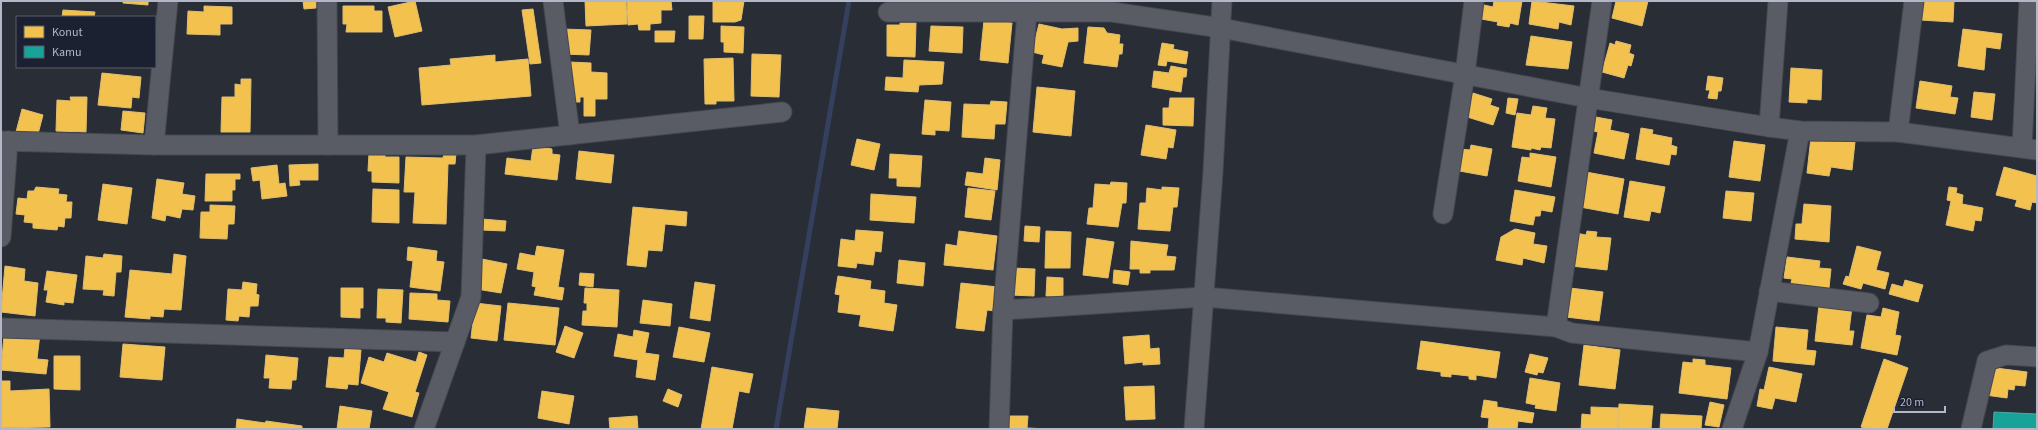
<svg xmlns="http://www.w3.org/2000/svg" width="2038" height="430" font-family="'Source Sans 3',sans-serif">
  <rect width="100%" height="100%" fill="#292d36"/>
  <!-- homes -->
  <g fill="#f2c14e" stroke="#dfbe73">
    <path d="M123,1H148V5L123,3Z"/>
    <path d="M303,1H316V8L304,9Z"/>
    <path d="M415,1L422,31L395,37L388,7Z"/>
    <path d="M585,1H626L627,24L586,26Z"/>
    <path d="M627,1H671L672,10H661V23L650,24V30H639L638,24L628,25Z"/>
    <path d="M713,1H744L741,20L735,22H713Z"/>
    <path d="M1494,1H1522L1518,25L1510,23L1509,27L1497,25L1498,22L1481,19L1484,5L1493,7Z"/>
    <path d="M1532,1L1574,6L1571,25L1559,22L1558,29L1529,24Z"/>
    <path d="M1616,1H1648L1642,26L1612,18Z"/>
    <path d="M1922,1H1954L1953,22L1920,20Z"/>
    <path d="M204,6L232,7V24H220V35L187,34L188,11L204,12Z"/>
    <path d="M343,6H374V11H382V32H346L347,24H343Z"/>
    <path d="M533,9L541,63L530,64L522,10Z"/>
    <path d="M63,10L95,12L94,17H62Z"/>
    <path d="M689,16H704L703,39H689Z"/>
    <path d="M984,20L1012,23L1008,63L980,60Z"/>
    <path d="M900,23H916L915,57L887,56V25H900Z"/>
    <path d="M1039,24L1062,29L1078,28V41L1068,42L1062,67L1042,63L1044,55L1032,52Z"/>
    <path d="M721,26L744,27L743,53L724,52V42H721Z"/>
    <path d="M931,26L963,27L962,53L929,51Z"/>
    <path d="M1088,27L1104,28L1107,33L1120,35L1119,44H1123L1122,54H1119L1117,67L1084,63Z"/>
    <path d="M563,29L591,30L589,55L562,54Z"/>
    <path d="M1963,29L2002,34L2000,49L1986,47L1984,70L1958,66Z"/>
    <path d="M655,31H675L674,42H655Z"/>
    <path d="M1531,36L1572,42L1568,69L1526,65Z"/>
    <path d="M1616,41L1631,45L1629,53L1634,55L1631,66L1628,65L1624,78L1602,72L1610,43L1615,45Z"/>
    <path d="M1162,43L1174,45L1173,49L1188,52L1186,64L1167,61L1166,66L1158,65Z"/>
    <path d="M752,54L781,55L779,97L751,96Z"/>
    <path d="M495,55V62L528,59L531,96L422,105L419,68L451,65L450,59Z"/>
    <path d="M733,58L734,101H716V104H705L704,59Z"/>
    <path d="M904,60L944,62L942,84L919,85L918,92L885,90L886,77L903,78Z"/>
    <path d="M570,62L591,63V72L607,73V99H595V116H584V97H580V102H571Z"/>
    <path d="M1171,66L1187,69L1186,77H1183L1181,92L1152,87L1154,71L1169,73Z"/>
    <path d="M1791,68L1822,70L1821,100L1807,99V103L1789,102Z"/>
    <path d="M102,73L141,77L139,98L132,97L131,108L98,105Z"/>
    <path d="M1708,76L1723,78L1721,91H1718L1717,99L1708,98L1710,90H1706Z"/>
    <path d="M241,79H251L250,132H221L222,97H235V84L241,85Z"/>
    <path d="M1920,81L1952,86L1950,97L1958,98L1955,114L1916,108Z"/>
    <path d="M1037,87L1075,91L1071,136L1033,132Z"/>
    <path d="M1974,92L1995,94L1992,120L1971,117Z"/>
    <path d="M1473,93L1492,99L1490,105L1499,108L1493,125L1464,116Z"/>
    <path d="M70,97H87L86,132L56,131L57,100L71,101Z"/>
    <path d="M1170,98H1194L1193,126L1163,125V108H1169Z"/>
    <path d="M1508,98L1518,99L1515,115L1506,113Z"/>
    <path d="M925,100L951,102L949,131L935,130V135L922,134Z"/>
    <path d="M991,101L1007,102L1005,124H995L994,139L962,137L964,104L990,105Z"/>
    <path d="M1533,106L1547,108L1545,118L1555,119L1551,148L1541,147L1540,150L1531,148V150L1512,147L1517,113L1531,115Z"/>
    <path d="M22,109L43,115L38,134L26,131L25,135L16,132Z"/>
    <path d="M123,111L145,113L143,133L121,130Z"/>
    <path d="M1596,117L1612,120L1610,130L1629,134L1624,159L1594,153L1598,132L1593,131Z"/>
    <path d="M1146,125L1176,130L1173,148L1168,147L1166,159L1141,155Z"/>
    <path d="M1641,128L1653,130L1652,134L1672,138L1671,145L1677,147L1676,155L1671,154L1669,165L1636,159Z"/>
    <path d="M1811,137L1855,142L1852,170L1831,167L1829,176L1807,173Z"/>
    <path d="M857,139L880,144L874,170L851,165Z"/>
    <path d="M1734,141L1765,145L1760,181L1729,177Z"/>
    <path d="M1471,145L1492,149L1487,176L1454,170L1461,149L1470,150Z"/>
    <path d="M533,146L552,149V154L560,155L557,180L505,174L507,158L531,161Z"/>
    <path d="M579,151L614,155L611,183L576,179Z"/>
    <path d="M369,153H385V157H399V183L372,182V171H368Z"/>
    <path d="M444,153H456L455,164H448L446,224L413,223L415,192H404L406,157L443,158Z"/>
    <path d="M1530,153L1556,157L1551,187L1518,181L1522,157L1530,158Z"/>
    <path d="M890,154L922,156L920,187L897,186V178H889Z"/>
    <path d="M985,158L1000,160L997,190L965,185L967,172L983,174Z"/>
    <path d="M318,164V180H299L300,185L290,186L289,165Z"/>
    <path d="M277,165L279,184L285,183L287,196L262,199L260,180L253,181L251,168Z"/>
    <path d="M2004,167L2037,176V203L2032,202L2030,210L2015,206L2017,200L1996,195Z"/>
    <path d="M1586,172L1624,179L1618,214L1580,207Z"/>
    <path d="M206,174H240V179H235V190H232V201H205Z"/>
    <path d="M157,179L184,183L182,194L195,196L193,210L182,209L180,218L166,215L165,221L152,218Z"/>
    <path d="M1630,181L1665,187L1660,213L1651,211L1649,221L1624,217Z"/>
    <path d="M1111,182L1127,183L1126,203H1122L1118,227L1087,224L1089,208H1093L1095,184L1110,185Z"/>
    <path d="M103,184L132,188L127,224L98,220Z"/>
    <path d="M36,187L59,189L58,194L67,195L66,202H72L71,218H65L64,227L58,226L57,230L33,228V223L24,222L25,215L16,214L18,198L27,199L28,191H34Z"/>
    <path d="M1162,187L1179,188L1177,207H1173L1170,231L1138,229L1140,203H1146L1147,188L1162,190Z"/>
    <path d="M1949,187L1957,188L1956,193L1963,195L1962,204L1983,208L1981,221L1975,220L1973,231L1946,225L1951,201L1947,200Z"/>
    <path d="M968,188L995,191L991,220L965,217Z"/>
    <path d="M373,189L399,190V223L372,222Z"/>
    <path d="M1515,190L1555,197L1552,212L1541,210L1540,216H1535L1533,225L1510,221Z"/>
    <path d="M1726,191L1754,193L1751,221L1723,218Z"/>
    <path d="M871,194L916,197L914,223L870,220Z"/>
    <path d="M1804,204L1831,206L1829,242L1795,239L1796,224H1802Z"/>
    <path d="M210,205L235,206L234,224H228L227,239L200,238L201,212H210Z"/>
    <path d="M633,207L687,212L686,226L665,224L662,251L648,250L646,267L627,265Z"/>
    <path d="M482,219L506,221L505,231L481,230Z"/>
    <path d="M1025,226L1040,227L1039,242L1024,241Z"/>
    <path d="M1515,229L1535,233L1533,244L1547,246L1544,263L1523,258L1522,265L1496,260L1501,237Z"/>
    <path d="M856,230L883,232L881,252L875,251L873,265L857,263L856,268L838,266L841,239L855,241Z"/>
    <path d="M959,231L997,236L993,270L944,265L946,244L957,246Z"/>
    <path d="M1046,231L1071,232L1070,268H1045Z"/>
    <path d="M1587,231L1597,232L1596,237L1611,238L1607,270L1571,266L1576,233L1586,235Z"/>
    <path d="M1087,238L1114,242L1108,278L1083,275Z"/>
    <path d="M1131,241L1168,245L1166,256L1176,257L1174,270H1150V273H1140V269H1130Z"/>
    <path d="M537,246L564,250L558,287L564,288L562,300L534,295L536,287L532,286L534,272L517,269L520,253L535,256Z"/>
    <path d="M1857,246L1881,252L1876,270L1889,273L1885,289L1863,283L1861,289L1843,284L1846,276L1849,277Z"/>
    <path d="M408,247L437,251L436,261L444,262L440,291L410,287L413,261L407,260Z"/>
    <path d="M104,254L122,256L121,272H116L114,296L103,295L104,290L83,289L86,256L103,258Z"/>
    <path d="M174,254L186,256L181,310L164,309L163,317L150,316V319L125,317L130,270L172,274Z"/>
    <path d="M1787,257L1820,261L1819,268L1831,269L1829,288L1791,283L1792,279L1784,278Z"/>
    <path d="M482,259L507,264L501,293L476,289Z"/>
    <path d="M899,260L925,263L923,286L897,283Z"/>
    <path d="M5,266L25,269L24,281L38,283L35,316L1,312Z"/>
    <path d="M1011,268L1035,269L1034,296L1010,295Z"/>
    <path d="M1114,270L1130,272L1128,285L1113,283Z"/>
    <path d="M47,271L77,275L73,303L64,302V305L46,302L48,290H44Z"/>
    <path d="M580,273L594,274L593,287L579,285Z"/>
    <path d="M838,276L871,281L870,289L885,291L884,303L897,305L893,331L859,326L861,315L838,312L840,295L835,294Z"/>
    <path d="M1047,277L1063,278V296H1046Z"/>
    <path d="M1905,280L1923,285L1918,302L1889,294L1892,284L1903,287Z"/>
    <path d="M243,282L257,284L256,294L259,295L258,306H250L249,317L239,316L238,321L226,320L228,289L242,290Z"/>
    <path d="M695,282L715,285L710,321L690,318Z"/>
    <path d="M961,283L998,287L995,311L987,310L984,331L956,328Z"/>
    <path d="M341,288H363V308H360V318L341,317Z"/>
    <path d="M585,288L619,290L617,327L582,325L583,311H587V303H584Z"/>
    <path d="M1570,288L1603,292L1599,321L1566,317Z"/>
    <path d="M378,289L403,290L401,323L386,322V318H377Z"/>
    <path d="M410,293L437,294V300L450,301L448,322L409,319Z"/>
    <path d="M643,300L672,304L670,326L640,323Z"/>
    <path d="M475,303L501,306L497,341L471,338Z"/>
    <path d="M508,303L559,308L555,345L504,340Z"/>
    <path d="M1819,305L1852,307L1849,331H1854L1852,345L1815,341Z"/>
    <path d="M1883,308L1899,312L1895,335L1901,336L1897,355L1861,348L1867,315L1881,317Z"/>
    <path d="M565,326L583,333L574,358L556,352Z"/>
    <path d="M679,327L710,333L704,362L673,357Z"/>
    <path d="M1776,327L1808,330L1806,350L1816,351L1814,365L1773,361Z"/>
    <path d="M634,330L649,333L645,353L659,355L655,380L636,377L638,360L614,356L618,334L633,337Z"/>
    <path d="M40,334L37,359L48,360L46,374L1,370L4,335Z"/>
    <path d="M1149,335L1150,349L1159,348L1160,364L1143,365V362L1125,364L1123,337Z"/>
    <path d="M1421,341L1500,352L1496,378L1476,375V380L1469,379V376L1451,374V377L1441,376V372L1417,369Z"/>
    <path d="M123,344L165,347L162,380L120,377Z"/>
    <path d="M1584,345L1620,350L1615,389L1579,385Z"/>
    <path d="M345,348L361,350L358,385L348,384L347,389L326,387L329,357L344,358Z"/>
    <path d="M419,352L427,355L415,392L419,393L412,417L383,409L389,392L361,383L369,357L384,362L387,353L416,362Z"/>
    <path d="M1530,354L1548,358L1543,373L1538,372L1537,375L1525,372Z"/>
    <path d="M266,355L298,358L296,380H292L291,389L269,388L270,378H264Z"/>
    <path d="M54,356H80V390L54,389Z"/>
    <path d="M1693,359L1705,360V365L1731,368L1727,399L1679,393L1683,362L1693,363Z"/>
    <path d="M1884,359L1908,368L1887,429H1868L1861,427Z"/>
    <path d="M712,367L753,374L749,393L739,391L732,429H701Z"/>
    <path d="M1769,367L1802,374L1796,402L1775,398L1772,409L1757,406L1760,389L1764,390Z"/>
    <path d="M1988,367L2027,372L2025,386L2015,385L2014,390L2008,389L2007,398L1985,395Z"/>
    <path d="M1530,378L1560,383L1556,411L1535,408L1536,405L1526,403Z"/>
    <path d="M1,381H10V391L49,389L50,427L1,428Z"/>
    <path d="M1154,386L1155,419L1126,420L1124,387Z"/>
    <path d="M668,389L682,395L678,407L663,401Z"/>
    <path d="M542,391L574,396L569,424L538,418Z"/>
    <path d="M1484,400L1497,402V407L1534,413L1532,423L1518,421L1517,429H1488L1489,418L1481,417Z"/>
    <path d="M1710,402L1724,405L1719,427L1705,425Z"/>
    <path d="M1619,404L1653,406L1651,429H1618Z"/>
    <path d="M340,406L372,411L369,429H337Z"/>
    <path d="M1591,407L1619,408L1618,429H1581L1582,414L1591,415Z"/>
    <path d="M807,408L839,411L837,429H804Z"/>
    <path d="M1661,414L1702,416L1701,429H1660Z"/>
    <path d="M637,416L638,429H610L609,418Z"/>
    <path d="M1007,416H1028L1027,428L1048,429H1006Z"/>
    <path d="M237,419L265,423L266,421L302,426V429H236Z"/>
  </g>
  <!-- public -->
  <path fill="#17a398" stroke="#46a9a6" d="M1994,412L2037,414V429H1993Z"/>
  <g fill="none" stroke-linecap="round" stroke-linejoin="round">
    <!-- stream -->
    <path stroke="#35405f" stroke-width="5" d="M776,429L849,1"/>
    <defs>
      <g id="minor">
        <path d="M327,1L328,145"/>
        <path d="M553,1L570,135"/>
        <path d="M888,12H1112L1221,28L1588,98L1769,127L1800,131L1898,132L2037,150"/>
        <path d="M1769,127L1778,1"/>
        <path d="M1898,132L1914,1"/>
        <path d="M1,141L154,145H476L782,112"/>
        <path d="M154,145L168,1"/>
        <path d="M2022,148L2029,1"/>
        <path d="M1443,214L1465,74L1474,1"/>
        <path d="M1,237L8,141"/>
        <path d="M1769,291L1869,303"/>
        <path d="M1003,310L1204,297L1556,327L1572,333L1758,352"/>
        <path d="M1556,327L1602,1"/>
        <path d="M1,328L455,342"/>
        <path d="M424,429L471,297L476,145"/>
        <path d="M999,429L1003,310L1027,12"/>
        <path d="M1194,429L1213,172L1222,1"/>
        <path d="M1732,429L1758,352L1800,131"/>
        <path d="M1971,429L1987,361L2006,355L2037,357"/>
      </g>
    </defs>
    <!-- minor casing -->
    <use href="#minor" stroke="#45484f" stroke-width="21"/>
    <!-- minor -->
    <use href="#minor" stroke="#595c65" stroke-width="19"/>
  </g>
  <!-- border -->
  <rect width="2038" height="430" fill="none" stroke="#b3b7c8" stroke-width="4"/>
  <!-- legend -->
  <rect x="16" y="16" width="140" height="52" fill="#1c2131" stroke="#585d6d"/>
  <rect x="24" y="26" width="20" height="12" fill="#f2c14e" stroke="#585d6d"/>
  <text x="52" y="36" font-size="12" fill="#b3b7c8">Konut</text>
  <rect x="24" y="46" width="20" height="12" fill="#17a398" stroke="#585d6d"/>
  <text x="52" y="56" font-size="12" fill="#b3b7c8">Kamu</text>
  <!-- scale -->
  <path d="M1894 406v6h51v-6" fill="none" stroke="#b3b7c8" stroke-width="2"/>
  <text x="1900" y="406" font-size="12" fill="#b3b7c8" stroke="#1c2131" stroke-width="3" paint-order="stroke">20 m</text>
</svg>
